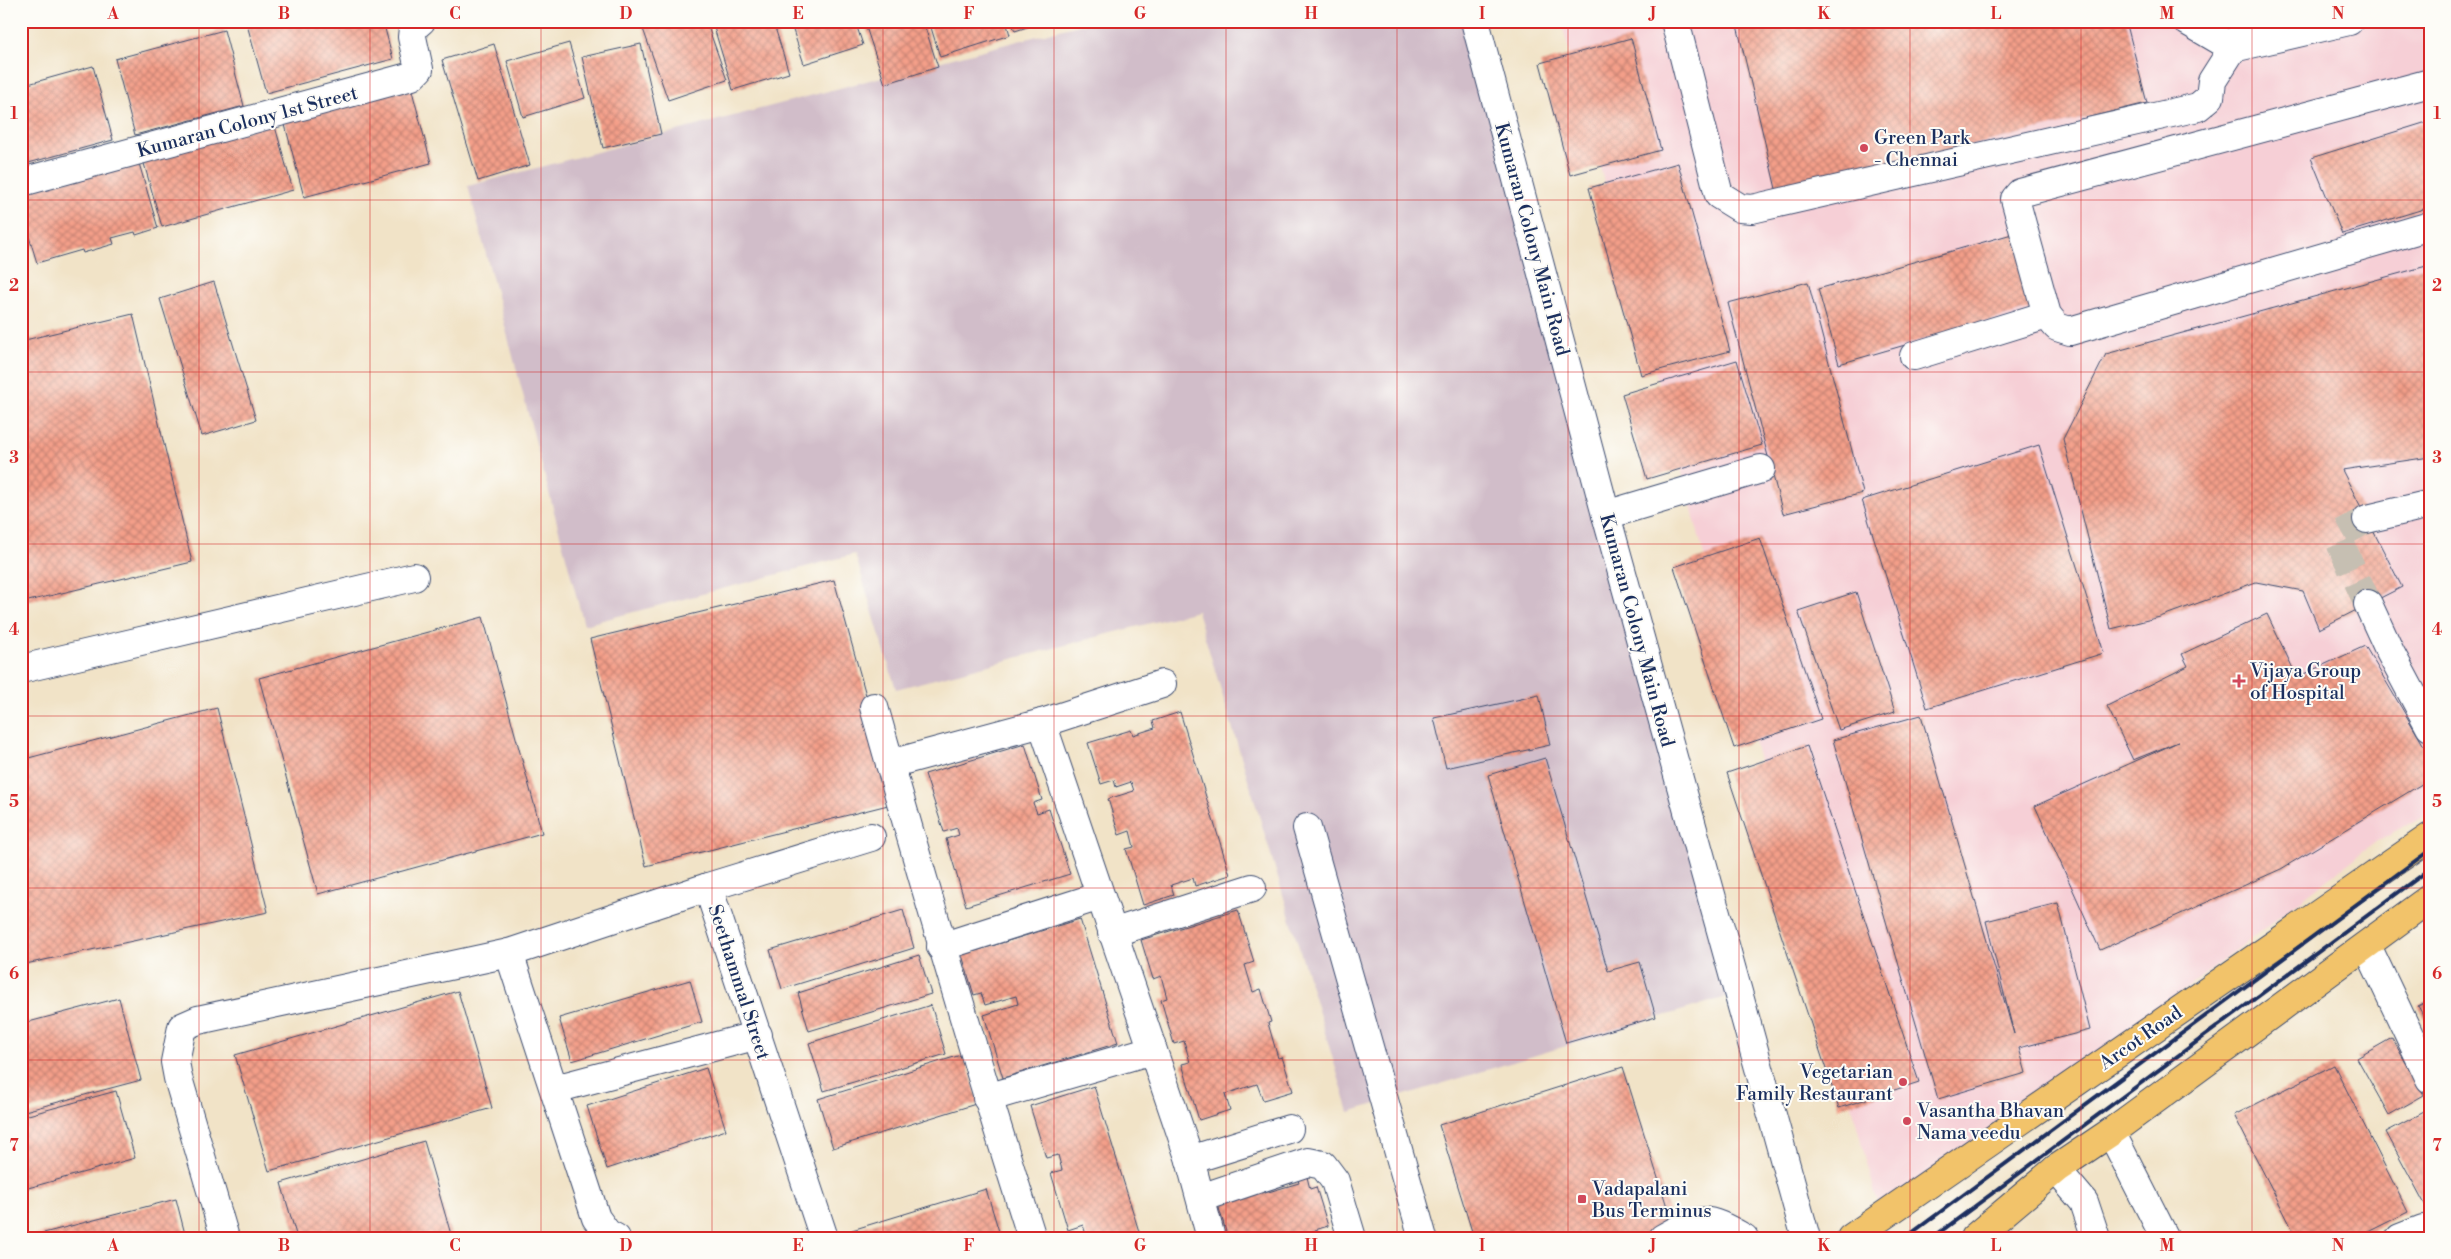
<svg xmlns="http://www.w3.org/2000/svg" width="2451" height="1259" font-family="'Libre Bodoni',serif">
  <defs>
    <pattern id="building-cross-hatch" width="8" height="8" patternUnits="userSpaceOnUse" patternTransform="scale(1.25)"><rect width="8" height="8" fill="#f49f89"/><path d="M0 0l8 8M0 8l8-8" fill="none" stroke="#c58273"/></pattern>
  </defs>
  <rect width="100%" height="100%" fill="#fdfcf7"/>
  <filter id="ink" filterUnits="userSpaceOnUse"><feTurbulence type="fractalNoise" baseFrequency=".02" numOctaves="2"/><feDisplacementMap in="SourceGraphic" scale="10" xChannelSelector="R" yChannelSelector="G"/><feConvolveMatrix kernelMatrix="1 2 1 2 8 2 1 2 1" color-interpolation-filters="sRGB"/></filter>
  <filter id="wash" filterUnits="userSpaceOnUse"><feTurbulence type="fractalNoise" baseFrequency=".0096" numOctaves="4" result="noise"/><feDisplacementMap in="SourceGraphic" scale="20" xChannelSelector="R" yChannelSelector="G"/><feGaussianBlur stdDeviation="1.12" result="paint"/><feColorMatrix in="noise" values="0 0 0 0 0 0 0 0 0 0 0 0 0 0 0 0 0 1.4 0 .05"/><feComposite in="paint" operator="in"/></filter>
  <g filter="url(#wash)">
    <rect width="100%" height="100%" fill="#f1e3c7"/>
    <!-- built -->
    <path fill="#f6cfd6" d="M1561,21H2430V812L2377,841L1883,1223Z"/>
    <!-- industrial -->
    <path fill="#d1bdc9" d="M1094,21H1474L1733,995L1349,1112L1197,611L896,689L855,554L584,625L468,186Z"/>
    <g id="blocks">
      <!-- building -->
      <g fill="url(#building-cross-hatch)">
        <path d="M246,21H383L393,59L266,93Z"/>
        <path d="M657,21H706L727,80L668,100L642,26Z"/>
        <path d="M712,21H773L789,73L733,90Z"/>
        <path d="M790,21H855L863,45L804,64Z"/>
        <path d="M864,21H923L938,67L885,84Z"/>
        <path d="M929,21H1006L1010,35L940,57Z"/>
        <path d="M1011,21H1043V22L1015,31Z"/>
        <path d="M1736,21H2126L2147,103L1777,193Z"/>
        <path d="M224,30L244,106L135,135L115,59Z"/>
        <path d="M1631,38L1661,150L1570,175L1540,63Z"/>
        <path d="M569,43L585,98L523,117L507,61Z"/>
        <path d="M494,44L530,165L478,181L442,60Z"/>
        <path d="M641,44L661,134L603,148L582,57Z"/>
        <path d="M93,66L113,140L21,165V86Z"/>
        <path d="M411,87L431,163L304,197L284,121Z"/>
        <path d="M2430,121V207L2342,234L2311,158Z"/>
        <path d="M274,123L293,190L162,227L143,160Z"/>
        <path d="M138,160L158,228L136,235L135,232L112,238L114,244L83,253L82,250L37,263L21,210V193Z"/>
        <path d="M1678,163L1730,351L1641,375L1589,188Z"/>
        <path d="M2019,232L2041,306L1839,364L1818,289Z"/>
        <path d="M2430,265V457L2342,470L2402,587L2319,629L2303,591L2256,582L2160,617L2111,629L2063,439L2106,354Z"/>
        <path d="M214,282L256,420L202,436L160,299Z"/>
        <path d="M1808,282L1863,493L1783,514L1728,303Z"/>
        <path d="M133,314L192,562L24,602L21,590V341Z"/>
        <path d="M1737,360L1762,445L1647,479L1622,394Z"/>
        <path d="M2039,445L2104,653L1927,708L1862,500Z"/>
        <path d="M1760,538L1821,719L1734,748L1674,567Z"/>
        <path d="M834,580L896,803L646,866L590,639Z"/>
        <path d="M1856,592L1895,712L1839,730L1798,611Z"/>
        <path d="M2267,614L2297,677L2365,646L2430,756V779L2281,869L2100,950L2035,806L2178,742L2133,760L2107,706L2188,666L2182,654Z"/>
        <path d="M483,617L542,833L318,894L259,678Z"/>
        <path d="M1539,695L1550,745L1446,768L1434,718Z"/>
        <path d="M217,708L268,912L21,965V760Z"/>
        <path d="M1180,712L1230,875L1195,886L1193,878L1171,885L1174,895L1143,905L1126,849L1134,847L1130,831L1119,835L1108,799L1134,791L1131,782L1116,787L1114,780L1101,784L1088,743L1131,730L1133,735L1155,728L1153,721Z"/>
        <path d="M1921,715L2014,1034L1986,921L2058,903L2090,1030L2019,1048L2026,1073L1938,1099L1833,740Z"/>
        <path d="M1025,744L1042,800L1033,803L1037,813L1049,809L1070,874L966,906L946,839L959,835L957,828L944,832L925,774Z"/>
        <path d="M1807,746L1919,1082L1839,1108L1727,773Z"/>
        <path d="M1545,758L1608,971L1640,962L1656,1017L1566,1043L1488,775Z"/>
        <path d="M903,910L914,948L782,989L770,950Z"/>
        <path d="M1238,910L1254,962L1245,965L1253,992L1261,989L1271,1022L1268,1023L1278,1058L1282,1057L1293,1091L1263,1100L1257,1084L1225,1094L1230,1110L1199,1120L1182,1064L1190,1062L1184,1041L1174,1044L1161,1000L1167,998L1161,976L1153,979L1141,940Z"/>
        <path d="M1080,919L1118,1043L1003,1078L984,1015L1018,1004L1016,996L985,1005L981,993L974,995L962,955Z"/>
        <path d="M919,955L931,994L809,1031L798,993Z"/>
        <path d="M690,980L702,1022L572,1061L559,1018Z"/>
        <path d="M458,991L492,1108L269,1171L235,1055Z"/>
        <path d="M119,998L141,1080L21,1112V1024Z"/>
        <path d="M2430,1000V1027L2418,1006Z"/>
        <path d="M931,1005L946,1054L824,1091L809,1043Z"/>
        <path d="M2392,1038L2424,1095L2389,1115L2357,1058Z"/>
        <path d="M964,1054L979,1103L833,1148L818,1099Z"/>
        <path d="M2334,1065L2408,1212L2356,1238H2297L2234,1115Z"/>
        <path d="M1623,1067L1674,1229L1647,1238H1474L1439,1125Z"/>
        <path d="M706,1068L726,1130L607,1169L587,1106Z"/>
        <path d="M1094,1086L1141,1238H1087L1083,1225L1068,1230L1051,1173L1062,1170L1058,1155L1046,1158L1030,1106Z"/>
        <path d="M116,1091L135,1158L21,1190V1117Z"/>
        <path d="M2426,1111L2430,1117V1209L2428,1210L2386,1132Z"/>
        <path d="M424,1141L452,1238H297L281,1183Z"/>
        <path d="M1307,1177L1310,1189L1316,1187L1328,1226L1315,1230L1318,1238H1228L1218,1205L1265,1190V1193L1299,1183L1298,1180Z"/>
        <path d="M986,1189L1001,1238H854L852,1230Z"/>
        <path d="M176,1199L186,1238H28V1237Z"/>
      </g>
    </g>
  </g>
  <g filter="url(#ink)">
    <use href="#blocks" fill-opacity="0" stroke="#3b4a6e" stroke-width="1"/>
    <g fill="none" stroke-linecap="round" stroke-linejoin="round">
      <!-- minor-tunnel -->
      <path stroke="#c6bfb2" stroke-width="28" stroke-dasharray="28 14" stroke-linecap="butt" d="M2367,519L2337,536L2368,604"/>
      <defs>
        <g id="minor">
          <path d="M1475,21L1606,515L1806,1238"/>
          <path d="M1675,21L1719,195L1740,208L1752,209L2198,107L2210,97L2212,81L2233,48L2349,21"/>
          <path d="M2187,21L2233,48L2249,21"/>
          <path d="M2430,83L2020,193L2015,199L2047,315L2057,327L2070,331L2430,226"/>
          <path d="M22,182L412,76L419,69L412,37L413,28L421,21"/>
          <path d="M1914,356L2047,315"/>
          <path d="M1606,515L1761,469"/>
          <path d="M2367,519L2430,504"/>
          <path d="M2368,604L2390,652L2430,727"/>
          <path d="M21,669L414,577"/>
          <path d="M874,707C924,885 976,1062 1032,1238"/>
          <path d="M1042,723L1190,1160L1211,1238"/>
          <path d="M890,764L1042,723L1162,684"/>
          <path d="M1307,828L1423,1238"/>
          <path d="M1112,933L1252,888"/>
          <path d="M2367,946L2430,1079"/>
          <path d="M941,947L1100,896"/>
          <path d="M509,953L708,887"/>
          <path d="M555,1089L758,1035"/>
          <path d="M987,1098L1152,1050"/>
          <path d="M2111,1132L2165,1238"/>
          <path d="M1190,1160L1289,1129"/>
          <path d="M2056,1169L2084,1202L2096,1238"/>
          <path d="M1201,1198L1308,1162L1323,1165L1335,1181L1352,1238"/>
          <path d="M225,1238L178,1078L175,1062L182,1027L198,1020L509,953L596,1218L607,1233L616,1238"/>
          <path d="M824,1238L708,887L871,837"/>
          <path d="M1663,1238C1702,1216 1705,1216 1744,1238"/>
          <path d="M2400,1238L2423,1229"/>
        </g>
        <g id="major">
          <path d="M1851,1238L2430,837"/>
          <path d="M1974,1238L2056,1169L2111,1132L2430,898"/>
        </g>
      </defs>
      <!-- minor casing -->
      <use href="#minor" stroke="#3b4a6e" stroke-width="30"/>
      <!-- major casing -->
      <use href="#major" stroke="#3b4a6e" stroke-width="30"/>
      <!-- minor -->
      <use href="#minor" stroke="#fff" stroke-width="28"/>
      <!-- major -->
      <use href="#major" stroke="#f2c36a" stroke-width="28"/>
      <!-- rail -->
      <g stroke="#1b2f5e" stroke-width="4">
        <path d="M1905,1238L2430,850"/>
        <path d="M1932,1238L2430,869"/>
      </g>
    </g>
  </g>
  <!-- grid -->
  <path fill="none" stroke="#d62828" stroke-width="1" stroke-opacity="0.55" d="M199,21V1238M370,21V1238M541,21V1238M712,21V1238M883,21V1238M1054,21V1238M1226,21V1238M1397,21V1238M1568,21V1238M1739,21V1238M1910,21V1238M2081,21V1238M2252,21V1238M21,200H2430M21,372H2430M21,544H2430M21,716H2430M21,888H2430M21,1060H2430"/>
  <!-- markers -->
  <g fill="#d1495b" stroke="#fdfcf7" stroke-width="2">
    <circle cx="1864" cy="148" r="5"/>
    <path d="M2236.5 673.5h5v5h5v5h-5v5h-5v-5h-5v-5h5z"/>
    <circle cx="1903" cy="1082" r="5"/>
    <circle cx="1907" cy="1121" r="5"/>
    <rect x="1577" y="1194" width="10" height="10" rx="2.5"/>
  </g>
  <g text-anchor="middle" stroke-width="4" stroke-linejoin="round" paint-order="stroke">
    <!-- street labels -->
    <g font-size="19" fill="#1b2f5e" stroke="#fdfcf7">
      <text transform="translate(247 121) rotate(-15)" y="7">Kumaran Colony 1st Street</text>
      <text transform="translate(1533 239) rotate(75)" y="7">Kumaran Colony Main Road</text>
      <text transform="translate(1638 630) rotate(75)" y="7">Kumaran Colony Main Road</text>
      <text transform="translate(740 982) rotate(72)" y="7">Seethammal Street</text>
      <text transform="translate(2140 1037) rotate(-35)" y="7">Arcot Road</text>
    </g>
    <!-- poi labels -->
    <g font-size="19" fill="#1b2f5e" stroke="#fdfcf7" text-anchor="start">
      <text x="1874" y="144">Green Park<tspan x="1874" dy="22">- Chennai</tspan></text>
      <text x="2250" y="677">Vijaya Group<tspan x="2250" dy="22">of Hospital</tspan></text>
      <text x="1893" y="1078" text-anchor="end">Vegetarian<tspan x="1893" dy="22">Family Restaurant</tspan></text>
      <text x="1917" y="1117">Vasantha Bhavan<tspan x="1917" dy="22">Nama veedu</tspan></text>
      <text x="1592" y="1195">Vadapalani<tspan x="1592" dy="22">Bus Terminus</tspan></text>
    </g>
  </g>
  <!-- margin -->
  <rect width="2451" height="1259" fill="none" stroke="#fdfcf7" stroke-width="55"/>
  <rect x="28" y="28" width="2396" height="1204" fill="none" stroke="#d62828" stroke-width="2"/>
  <g font-size="16" text-anchor="middle" font-weight="bold" fill="#d62828">
    <text x="113" y="19">A</text>
    <text x="284" y="19">B</text>
    <text x="455" y="19">C</text>
    <text x="626" y="19">D</text>
    <text x="798" y="19">E</text>
    <text x="969" y="19">F</text>
    <text x="1140" y="19">G</text>
    <text x="1311" y="19">H</text>
    <text x="1482" y="19">I</text>
    <text x="1653" y="19">J</text>
    <text x="1824" y="19">K</text>
    <text x="1996" y="19">L</text>
    <text x="2167" y="19">M</text>
    <text x="2338" y="19">N</text>
    <text x="14" y="119">1</text>
    <text x="2437" y="119">1</text>
    <text x="14" y="291">2</text>
    <text x="2437" y="291">2</text>
    <text x="14" y="463">3</text>
    <text x="2437" y="463">3</text>
    <text x="14" y="635">4</text>
    <text x="2437" y="635">4</text>
    <text x="14" y="807">5</text>
    <text x="2437" y="807">5</text>
    <text x="14" y="979">6</text>
    <text x="2437" y="979">6</text>
    <text x="14" y="1151">7</text>
    <text x="2437" y="1151">7</text>
    <text x="113" y="1251">A</text>
    <text x="284" y="1251">B</text>
    <text x="455" y="1251">C</text>
    <text x="626" y="1251">D</text>
    <text x="798" y="1251">E</text>
    <text x="969" y="1251">F</text>
    <text x="1140" y="1251">G</text>
    <text x="1311" y="1251">H</text>
    <text x="1482" y="1251">I</text>
    <text x="1653" y="1251">J</text>
    <text x="1824" y="1251">K</text>
    <text x="1996" y="1251">L</text>
    <text x="2167" y="1251">M</text>
    <text x="2338" y="1251">N</text>
  </g>
</svg>
